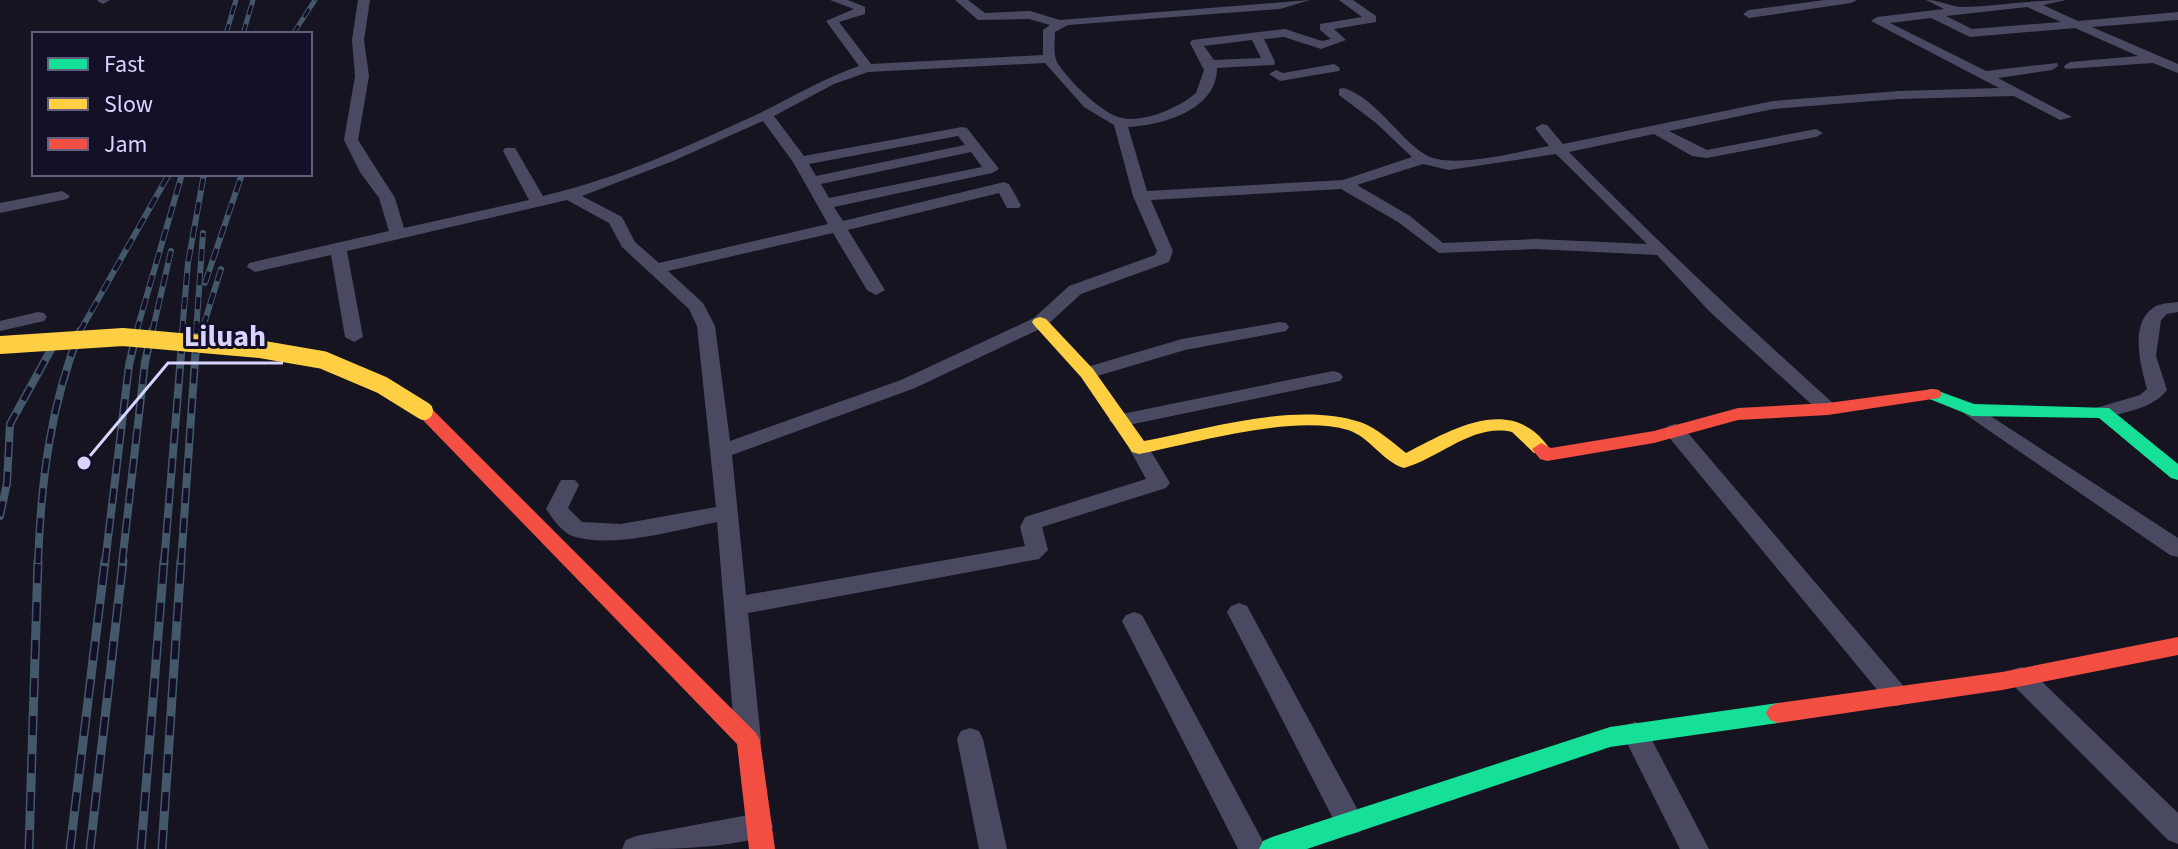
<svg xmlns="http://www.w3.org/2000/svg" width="2178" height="849" font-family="'Source Sans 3',sans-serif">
  <rect width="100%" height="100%" fill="#161421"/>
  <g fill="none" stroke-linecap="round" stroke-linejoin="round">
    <!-- street -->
    <g fill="#4a4962" fill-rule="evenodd">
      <path d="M110,0L103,4L97,1L98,0Z"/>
      <path d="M358,0H370L364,40L369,76L358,140L395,198L404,228L529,200L503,151L505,148H515L543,196C617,179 691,145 760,113C793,97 824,78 859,66L826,21L854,9L830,0H848L865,7V14L839,22L871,64L1043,55V30L1050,25L1029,19L978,20L955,0H968L985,13L1030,11L1060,20L1310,0L1280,9L1068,25L1055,32C1055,41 1053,54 1057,62C1067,79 1103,115 1122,118C1145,123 1180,107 1196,93L1204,70L1190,43L1192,40L1285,29L1322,41L1331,39L1320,30V24L1362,17L1339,0H1353L1376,16V22L1334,29L1346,40L1321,49L1284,37L1264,39L1275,62L1274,65L1217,68C1217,110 1163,125 1128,127L1147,191L1343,180L1412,157L1376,123L1339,95V89L1344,88C1378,100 1397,137 1426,155C1450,170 1521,151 1549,146L1535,128L1542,124L1547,125L1563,144L1773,101L1899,91L1999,88L1871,21L1877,17L1944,9L1926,0C1940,0 1951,7 1963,7C1998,6 2031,0 2066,0L2043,5L2078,21L2178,12V20L2092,27L2178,64V73L2153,63L2065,69L2064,66L2070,62L2138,56L2075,28L1970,37L1931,18L1890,23L1986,71L2057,63L2058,66L2052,70L1998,78L2072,117L2060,120L2014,96L1899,99L1773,109L1669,131L1707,150L1816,129L1823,133L1816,137L1707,158L1692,156L1654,134L1569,152C1655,239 1744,323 1835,405L1838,409L1828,415L1821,413L1709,311L1657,255L1536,249L1439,253L1398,222L1341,189L1151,200L1173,251L1169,262L1081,294L1046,326L915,388L732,455L746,595L1025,546L1020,527L1025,517L1146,479L1129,448L1139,441L1146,443L1170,483L1166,488L1042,527L1048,550L1039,559L748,613L761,740L757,748L748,751L739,748L735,740L717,522C676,530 613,549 572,536C562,532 552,518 546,509L561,480H575L579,485L568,508L582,522L621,524L716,507L697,326L689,309L622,247L609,223L567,200L347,251L363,337L354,342L345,337L331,255L255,272L247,267L249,263L389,231L379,198L360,172L344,140L355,76L352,40ZM2027,7L2061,22L1972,29L1946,16ZM1252,40L1261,58L1214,60L1204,46ZM1045,63L1084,107L1114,125L1133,196L1157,251L1155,255L1069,286L1034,318L901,380L730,441L715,326L703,303L668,271L833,233L867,290L876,295L885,290L848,230L999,193L1007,208H1019L1021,205L1009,184L1004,182L843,221L834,207L992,173L999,169L967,128L962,127L804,156L774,116L834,84L868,72ZM763,121L793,162L828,224L659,263L635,242L622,217L582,196L673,161ZM958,136L965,145L816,176L809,164ZM971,152L982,167L829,198L821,184ZM1556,154L1647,244L1536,239L1443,243L1410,216L1357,185L1423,164L1449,170Z"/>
      <path d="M1825,0H1857L1851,3L1749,18L1743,14L1749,10Z"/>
      <path d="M1334,64L1340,68L1339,71L1280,81L1269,74L1276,70L1283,73Z"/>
      <path d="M62,191L70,196L67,199L0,213V203Z"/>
      <path d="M2178,302V312L2167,314L2161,320L2156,356L2167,390C2152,409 2125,412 2103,418L2096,416L2093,412L2096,408L2140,395L2147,389C2141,367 2129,324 2153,308C2160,303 2170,303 2178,302Z"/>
      <path d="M38,312L44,313L47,317L44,321L0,331V321Z"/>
      <path d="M1280,322L1286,323L1289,327L1286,331L1185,350L1087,379L1078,373L1080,369L1182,339Z"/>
      <path d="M1333,371L1340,373L1343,377L1340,381L1119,427L1109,421L1112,416Z"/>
      <path d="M1972,404L2178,538V557L2170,555L1965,414L1962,410L1965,406Z"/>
      <path d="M1675,424L1682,426L1906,689L1910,696L1906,703L1897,706L1888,703L1668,436L1665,431L1668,426Z"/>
      <path d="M1239,603L1247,606L1360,814L1364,823L1360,832L1350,835L1340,832L1227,612L1231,606Z"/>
      <path d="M1134,612L1142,615L1267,849H1238L1122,621L1126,615Z"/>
      <path d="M2021,667L2030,670L2178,813V844L2168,840L2012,684L2009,677L2012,670Z"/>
      <path d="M1635,722L1644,725L1709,849H1680L1622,733L1626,725Z"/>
      <path d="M970,728L979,731L983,739L1007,849H979L957,739L961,731Z"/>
      <path d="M759,813L769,817L773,826L769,835C722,849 671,849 622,849L626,840L636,836Z"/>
    </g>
    <!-- fast -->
    <g fill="#16e098" fill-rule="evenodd">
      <path d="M1933,389L1974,404L2109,408L2178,464V480L2171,478L2099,418L1972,416L1927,398L1924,394L1927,390Z"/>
      <path d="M1778,703L1786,706L1790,713L1786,720L1778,723L1610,747L1307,849H1259L1263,841L1272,837L1610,727Z"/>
    </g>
    <!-- slow -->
    <path fill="#ffcf43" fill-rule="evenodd" d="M1040,317L1046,319L1093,369L1144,441C1208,429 1296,401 1360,422C1377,428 1392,442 1406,453C1453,429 1512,393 1550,449L1548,453H1534L1512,432C1473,423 1440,458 1404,468C1383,462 1370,437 1348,430C1293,414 1195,443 1139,454L1132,452L1081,377L1034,325L1032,322L1034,319Z"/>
    <!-- jam -->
    <g fill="#f24e42" fill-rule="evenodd">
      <path d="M1933,389L1939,390L1942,394L1939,398L1828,415L1738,420L1654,443L1547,461L1540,459L1532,449L1541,443L1551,448L1654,431L1738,408L1828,403Z"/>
      <path d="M424,405L430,407L756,733L760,740L775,849H749L737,744L418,415L415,411L418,407Z"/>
      <path d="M2178,637V655L2002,690L1778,723L1770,720L1766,713L1770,706L1778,703L2002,672Z"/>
    </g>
    <defs>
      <g id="rail-far3">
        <path d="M226,34L236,0"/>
        <path d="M243,34L253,0"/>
        <path d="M293,34L315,0"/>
      </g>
      <g id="rail-far2">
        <path d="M205,283L242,174"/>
        <path d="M203,327L221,269"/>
        <path d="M79,333L169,174"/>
        <path d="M136,333L182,174"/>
        <path d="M152,333L171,251"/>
        <path d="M182,333L188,263L204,174"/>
        <path d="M196,333L203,233"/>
      </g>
      <g id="rail-far1">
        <path d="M0,516L7,483L10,424L53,346"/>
        <path d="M38,563C41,481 50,407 80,331"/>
        <path d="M105,563L129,365L137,331"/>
        <path d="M122,563L145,362L152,331"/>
        <path d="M164,563L183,331"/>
        <path d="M181,563L197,331"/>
      </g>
      <g id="rail">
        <path d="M29,849L38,561"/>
        <path d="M70,849L105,561"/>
        <path d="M90,849L123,561"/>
        <path d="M141,849L164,561"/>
        <path d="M162,849L181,561"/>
      </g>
    </defs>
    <!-- rail-far3 casing -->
    <use href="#rail-far3" stroke="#43596b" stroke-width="5"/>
    <!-- rail-far2 casing -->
    <use href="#rail-far2" stroke="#43596b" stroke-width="6"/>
    <!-- rail-far1 casing -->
    <use href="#rail-far1" stroke="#43596b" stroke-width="8"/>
    <!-- rail casing -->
    <use href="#rail" stroke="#43596b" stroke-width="9"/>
    <!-- rail-far3 -->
    <use href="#rail-far3" stroke="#130f26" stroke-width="3" stroke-dasharray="10" stroke-linecap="butt"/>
    <!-- rail-far2 -->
    <use href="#rail-far2" stroke="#130f26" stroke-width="4" stroke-dasharray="12" stroke-linecap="butt"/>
    <!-- rail-far1 -->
    <use href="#rail-far1" stroke="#130f26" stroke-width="5" stroke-dasharray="15" stroke-linecap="butt"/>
    <!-- rail -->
    <use href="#rail" stroke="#130f26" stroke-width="6" stroke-dasharray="19" stroke-linecap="butt"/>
    <!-- slow-bridge -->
    <path stroke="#ffcf43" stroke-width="18" d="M0,345L123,337L259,349L323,360L382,385L424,411"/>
  </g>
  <!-- callouts -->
  <path fill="none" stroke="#d9d4ff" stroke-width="3" d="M84 463L168 363H283"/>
  <circle fill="#d9d4ff" stroke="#130f26" stroke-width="3" cx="84" cy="463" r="8"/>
  <g font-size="30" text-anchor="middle" font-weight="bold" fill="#d9d4ff" stroke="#130f26" stroke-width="6" stroke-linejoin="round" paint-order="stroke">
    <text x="225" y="346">Liluah</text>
  </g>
  <!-- legend -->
  <rect x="32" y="32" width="280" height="144" fill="#130f26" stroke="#625e7d" stroke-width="2"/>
  <rect x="48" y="58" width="40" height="12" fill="#16e098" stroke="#625e7d" stroke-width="2"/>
  <text x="104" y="72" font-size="24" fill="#d9d4ff">Fast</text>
  <rect x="48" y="98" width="40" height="12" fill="#ffcf43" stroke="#625e7d" stroke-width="2"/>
  <text x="104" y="112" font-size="24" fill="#d9d4ff">Slow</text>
  <rect x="48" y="138" width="40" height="12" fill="#f24e42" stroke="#625e7d" stroke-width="2"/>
  <text x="104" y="152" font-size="24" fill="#d9d4ff">Jam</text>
</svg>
